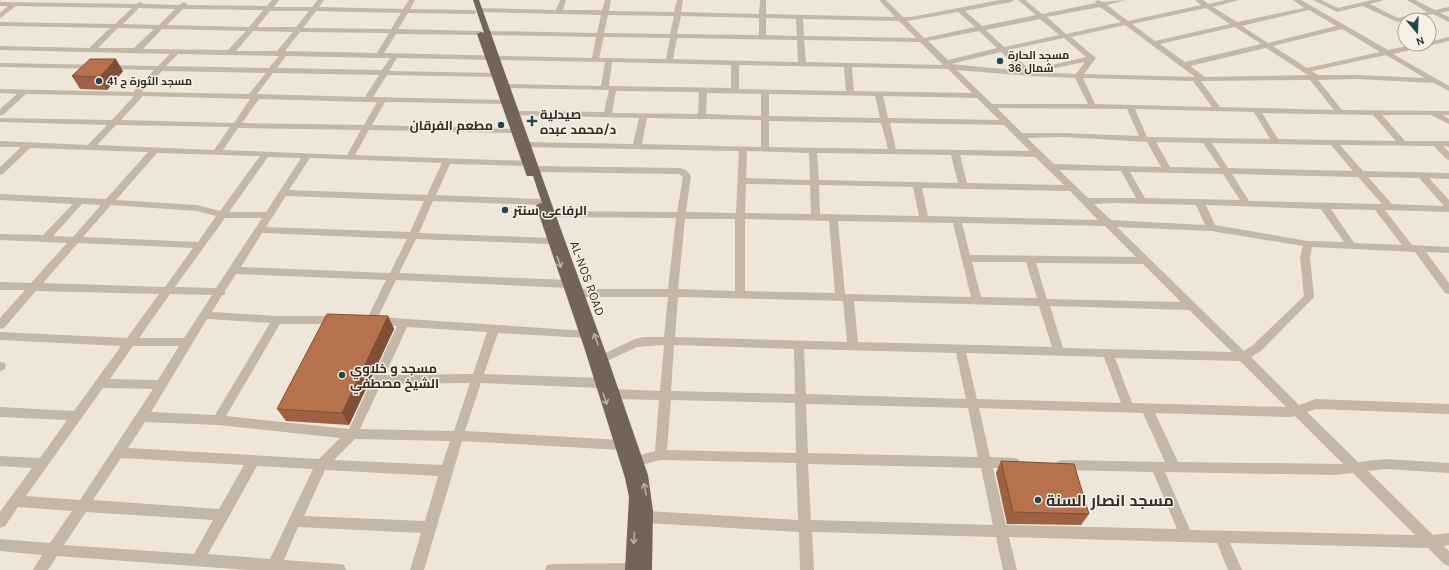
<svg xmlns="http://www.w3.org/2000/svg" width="1449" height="570" font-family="Karla,Cairo,sans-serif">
  <rect width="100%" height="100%" fill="#eee6d9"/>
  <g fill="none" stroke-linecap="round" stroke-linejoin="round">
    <!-- minor -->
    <g fill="#c5b7a7" fill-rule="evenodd">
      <path d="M272,0H279L274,7H312L318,0H324L319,7L403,9L409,0H415L410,9L474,10L477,12L474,14L408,13L398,29L481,31L484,33L488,31L597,33L601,15L480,12L477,10L480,8L556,10L560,0H566L563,10H602L605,0H611L609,11L674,12L677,0H683L681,12L759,14L760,0H766V14L895,17L879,0H886L903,17H911L1000,0H1014L1011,2L965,11L982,26L1036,15L1018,0H1025L1042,14L1096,3L1095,2L1098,0L1102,2L1126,0L1107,5L1128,21L1201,5L1195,0H1203L1208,4L1226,0H1239L1213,7L1237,22L1304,8L1293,0H1301L1388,50L1417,44H1429V42L1449,37V41L1393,54L1449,86V91L1434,83L1357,79L1318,80L1342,110L1449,111V115H1443L1449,119V124L1431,115H1382L1405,141H1449V147L1443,146L1449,152V160L1446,159L1434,146L1340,145L1363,171L1449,173V179L1429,178L1449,200V212L1385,210L1412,245L1449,247V253L1426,252L1449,283V294L1445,293L1415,252L1312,247L1310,257L1314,297L1261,351L1251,357L1299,405L1316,399L1449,404V414L1316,409L1307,412L1358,462L1385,459L1449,463V473L1385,469L1368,471L1433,535L1449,533V545L1444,546L1449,551V566L1444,564L1428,548L1230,543L1242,570H1228L1217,543L1009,537L1017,570H1003L996,537L812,532L814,570H800L799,532L647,523L643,521L641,517L643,513L647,511L798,520L796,463L661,460L637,466L633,465L631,461L633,457L655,451L659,400L615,399L611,397L609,394L611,391L615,389L660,391L664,345L637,347L603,363L599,362L598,359L599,356L635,339L644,337H664L668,297H579L575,296L574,293L575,290L579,289H668L676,218L544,217L539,214L544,211L677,212L683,177L679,174L536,172L532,169L536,166L680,168L686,170L691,176L686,212L736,213L739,151L524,147L523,145L524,143L527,142L633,144L639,118L516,115L512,113L516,111L604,112L609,90L506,88L502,86L506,84L601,86L605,62L397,58L389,71L495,73L499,75L495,77L387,75L373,97L504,100L508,102L504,104L385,102L372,125L514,129L518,131L514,133L369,130L355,155L527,161L530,162L531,164L530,166L450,164L436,195L539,199L544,202L539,205L433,201L419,233L552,238L557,241L552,244L416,239L399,273L567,280L571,281L572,284L571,287L567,288L396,280L378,317L589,331L590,334L589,337L585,338L498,333L484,374L600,378L604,380L606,383L604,386L600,388L481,383L465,431L620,440L624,441L626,445L624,449L620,450L462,441L424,570H410L421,533L298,527L284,560L339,564L344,565L346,570H248L57,556L48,570H33L42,555L0,551V539L50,543L72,511L18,507L5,526L0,528V512L32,468L0,466V456L40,458L67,420L0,417V407L74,411L121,346L0,340V332L127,338L159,294L36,291L4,328L0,329V318L25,290H0V282L31,283L67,243L0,240V234L43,235L73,204L0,200V194L106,199L148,152L30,148L3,174L0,175V167L21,147H0V141L88,145L107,125L0,122V118L112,120L134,96L26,94L3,115H0V109L17,94L0,93V89L133,92L154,70L0,67V63L158,66L170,54L0,50V46L89,48L110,28L0,26V22L115,24L132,8L16,6L0,18V13L8,6H0V2L136,4L140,2L143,4L179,5L184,2L186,3L187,5L267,6ZM1100,7L1121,22L1066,34L1047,17ZM139,8L175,9L159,25L123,24ZM1206,8L1230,24L1155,41L1132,24ZM183,9L263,10L249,27L167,25ZM1309,10L1336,26L1268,43L1242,26ZM270,11H309L296,27H257ZM316,11L401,13L391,29L303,28ZM958,12L975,27L924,38L907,21ZM608,15L674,16L670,34L604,33ZM681,16L759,18V35L677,34ZM766,18L796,19L797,36L766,35ZM803,19L899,21L916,38L804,36ZM1040,19L1059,35L1004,47L986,30ZM1125,25L1195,77L1084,74L1096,58L1071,37ZM1235,27L1261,44L1185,62L1160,44ZM118,28L154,29L134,48H98ZM162,29L246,31L228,50L143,49ZM1342,29L1380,52L1307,68L1273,46ZM253,31L293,32L277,51H236ZM979,31L997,48L948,60L928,41ZM300,32L389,33L377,53L285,51ZM484,33L488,35L596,37L592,58L384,53L396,34L481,35ZM604,37L670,38L666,59L599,58ZM677,38L797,40L798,62L673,59ZM1064,38L1086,57L1030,70L1008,50ZM804,40L920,42L943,65L806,62ZM1266,48L1308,75L1205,77L1190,66ZM1001,52L1022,71L951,64ZM178,54L277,56H279L269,68L166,66ZM1386,55L1425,78L1357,75H1318L1312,71ZM286,56L379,58H390L382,70L277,68ZM612,62L731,65V88L609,86ZM1085,62L1076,74L1035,72ZM739,65L844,67L846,91L739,89ZM852,67L948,69L972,93L854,91ZM957,70L1030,76L1075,78L1088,104H992ZM162,71L266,73L249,94L142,92ZM273,73L379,75L365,97L257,94ZM1083,78L1193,81L1212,107L1095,104ZM1310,80L1334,110L1220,107L1201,81ZM616,91L699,92L698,114L612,113ZM707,93L761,94V116L706,114ZM769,94L875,96L880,118L769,116ZM143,96L249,99H250L234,123L121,120ZM883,96L977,98L999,120L888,118ZM259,99L367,102H377L364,125L242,123ZM997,108L1127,109L1139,136L1063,133H1022ZM1135,109L1254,112L1270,139L1147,137ZM1262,113L1373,115L1396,141L1278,139ZM647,118L761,120V147L642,144ZM769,121L881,123L888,149L769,147ZM890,123L1004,125L1030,151L896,149ZM116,125L230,127L214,150L97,145ZM238,128L361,130L347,155L223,150ZM1063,137L1147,142L1161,167L1054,164L1027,138ZM1156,142L1203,143L1220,168L1170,167ZM1212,143L1331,145L1353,171L1228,168ZM747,151L809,153L810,180L746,178ZM157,153L260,156L220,211L197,205L116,200ZM817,153L951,155L958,183L819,180ZM960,155L1035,157L1064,185L967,183ZM268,157L301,158L266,212H229ZM310,158L442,163L427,195L289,190ZM1059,170L1121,171L1136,198H1088ZM1130,172L1223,174L1240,200L1145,198ZM1232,174L1358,177L1382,204L1249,201ZM1368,177L1419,178L1444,206L1392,204ZM746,184L810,185L811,214L745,213ZM819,185L913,187L919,216L820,214ZM922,188L1070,191L1098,220L928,216ZM286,196L424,201L410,232L266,227ZM1113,203L1196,205L1205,225L1111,220L1094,204ZM82,204L101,205L73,237L53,236ZM111,205L197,211L216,216L198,242L83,237ZM1206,205L1321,209L1344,242L1308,241L1215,225ZM1331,209L1375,210L1402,245L1354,243ZM225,218H262L216,288L175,287ZM685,219H735V291L678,289ZM745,219L829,221L835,293L745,291ZM838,221L953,223L971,297L845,294ZM962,223L1105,226L1136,257L970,255ZM1117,227L1211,231L1303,246L1300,257L1304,296L1253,345L1244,351ZM262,233L407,239L390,273L241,267ZM78,243L193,248L165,287L43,283ZM972,262H1026L1037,298L981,297ZM1036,263L1143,264L1181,302L1047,299ZM236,274L386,280L366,321L367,324L371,325L397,326L349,429L226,416L280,324H337L341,323L342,320L341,317L337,316H277L212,312L222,295H225V291ZM170,294L212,295L184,338H139ZM678,297L843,301L847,342L675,337ZM854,301L1039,306L1052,347L858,342ZM1050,306L1189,310L1232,352L1063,348ZM207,319L270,323L215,415L151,412ZM407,327L487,332L473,374L385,375ZM674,345L794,349L795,394L671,391ZM133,346H179L158,380L110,379ZM804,349L956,353L966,399L806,394ZM966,353L1104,357L1121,403L977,399ZM1115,358L1240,361L1286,407L1132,403ZM470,383L454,431L360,429L381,384ZM103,388L153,389L80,500L26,496ZM671,400L795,403L796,453L667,450ZM806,404L968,408L978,457L808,453ZM979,408L1143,413L1165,462L1062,460L1058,461L1056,465L1058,469L1062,470L1153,472L1177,529L1006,525L993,468H1014L1018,467L1020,463L1018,459L1014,458L990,457ZM1155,413L1291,417L1295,416L1343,464L1178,462ZM145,422L218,425L340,438L319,459L128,448ZM355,439L450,441L442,465L334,460ZM121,458L244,465L219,509L93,500ZM808,464L981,468L993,525L811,520ZM257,466L313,469L270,559L208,554ZM325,470L438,476L425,521L304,516ZM1165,472L1335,475L1353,473L1415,535L1190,530ZM86,512L213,520L194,554L64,545Z"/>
      <path d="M1313,0H1321L1338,8L1372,0H1384L1370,4L1398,18L1427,12L1407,0H1415L1435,10L1449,7V11L1440,13L1449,17V22L1433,14L1397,22L1363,6L1337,12Z"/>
      <path d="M0,362L5,363L6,366L4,370L0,371Z"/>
      <path d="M632,563L637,564L638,570H545L547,565L552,564Z"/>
    </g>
    <!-- major -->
    <path fill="#726459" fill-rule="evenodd" d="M473,0H479L551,202L608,359L648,475L653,511L652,570H625L629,497L625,478L584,347L536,206L538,204L542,203L533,176H527L526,174L477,34L481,32L484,33Z"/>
  </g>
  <!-- wall -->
  <g fill="#9e6142">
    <path d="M123,71L107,90L80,89L72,76Z"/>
    <path d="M388,316L394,329L349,425L286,421L277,409Z"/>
    <path d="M1001,461L1089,514L1081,525L1007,524L996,473Z"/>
  </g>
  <!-- shaded-wall -->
  <g fill="#814f36">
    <path d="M116,59L123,71L107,90L99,77Z"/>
    <path d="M388,316L394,329L349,425L342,413Z"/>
  </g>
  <!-- building -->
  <g fill="#b8714d" stroke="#814f36">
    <path d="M90,59H116L99,77L72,76Z"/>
    <path d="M327,314L388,316L342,413L277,409Z"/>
    <path d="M1001,461L1074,464L1089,514L1013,512Z"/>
  </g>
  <!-- one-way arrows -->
  <defs><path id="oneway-shaft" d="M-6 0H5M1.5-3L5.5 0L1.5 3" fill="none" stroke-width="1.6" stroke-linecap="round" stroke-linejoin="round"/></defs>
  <g stroke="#bbb1a6">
    <use href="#oneway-shaft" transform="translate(559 262) rotate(71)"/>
    <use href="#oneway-shaft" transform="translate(596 339) rotate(-110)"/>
    <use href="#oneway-shaft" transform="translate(605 399) rotate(71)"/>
    <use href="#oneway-shaft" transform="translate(645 489) rotate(-101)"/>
    <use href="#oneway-shaft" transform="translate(634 538) rotate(94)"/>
  </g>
  <!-- markers -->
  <g fill="#21484f" stroke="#f6f0e5" stroke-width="1.5">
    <circle cx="1000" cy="61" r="4"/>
    <circle cx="99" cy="81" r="4"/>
    <path d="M530 115h4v4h4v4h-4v4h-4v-4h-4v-4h4z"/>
    <circle cx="501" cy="125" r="4"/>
    <circle cx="505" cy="210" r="4"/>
    <circle cx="342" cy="375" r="4"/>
    <circle cx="1038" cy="500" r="4"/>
  </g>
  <g text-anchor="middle" stroke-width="3" stroke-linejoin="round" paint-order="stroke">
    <!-- far-poi labels -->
    <g font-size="11" font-weight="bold" fill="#322b27" stroke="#f6f0e5" text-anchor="start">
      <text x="1008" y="59">مسجد الحارة<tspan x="1008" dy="13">36 شمال</tspan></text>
      <text x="107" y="85">مسجد الثورة ح 41</text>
    </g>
    <!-- poi labels -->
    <g font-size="13" font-weight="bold" fill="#322b27" stroke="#f6f0e5" text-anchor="start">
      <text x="540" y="119">صيدلية<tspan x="540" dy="15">د/محمد عبده</tspan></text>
      <text x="493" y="130" text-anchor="end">مطعم الفرقان</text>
      <text x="513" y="215">الرفاعى سنتر</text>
      <text x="350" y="373">مسجد و خلاوي<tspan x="350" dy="15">الشيخ مصطفي</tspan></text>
    </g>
    <!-- street labels -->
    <g font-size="13" fill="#322b27" stroke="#f6f0e5">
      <text transform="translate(588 278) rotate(70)" y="5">AL-NOS ROAD</text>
    </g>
    <!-- near-poi labels -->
    <g font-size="16" font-weight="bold" fill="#322b27" stroke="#f6f0e5" text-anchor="start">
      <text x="1046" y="506">مسجد انصار السنة</text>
    </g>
  </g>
  <!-- north arrow -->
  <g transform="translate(1417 32) rotate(161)"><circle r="19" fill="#f6f0e5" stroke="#a8a199"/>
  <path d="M0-3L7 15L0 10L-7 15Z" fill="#21484f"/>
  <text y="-6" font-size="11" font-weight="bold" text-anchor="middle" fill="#322b27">N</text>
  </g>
</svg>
